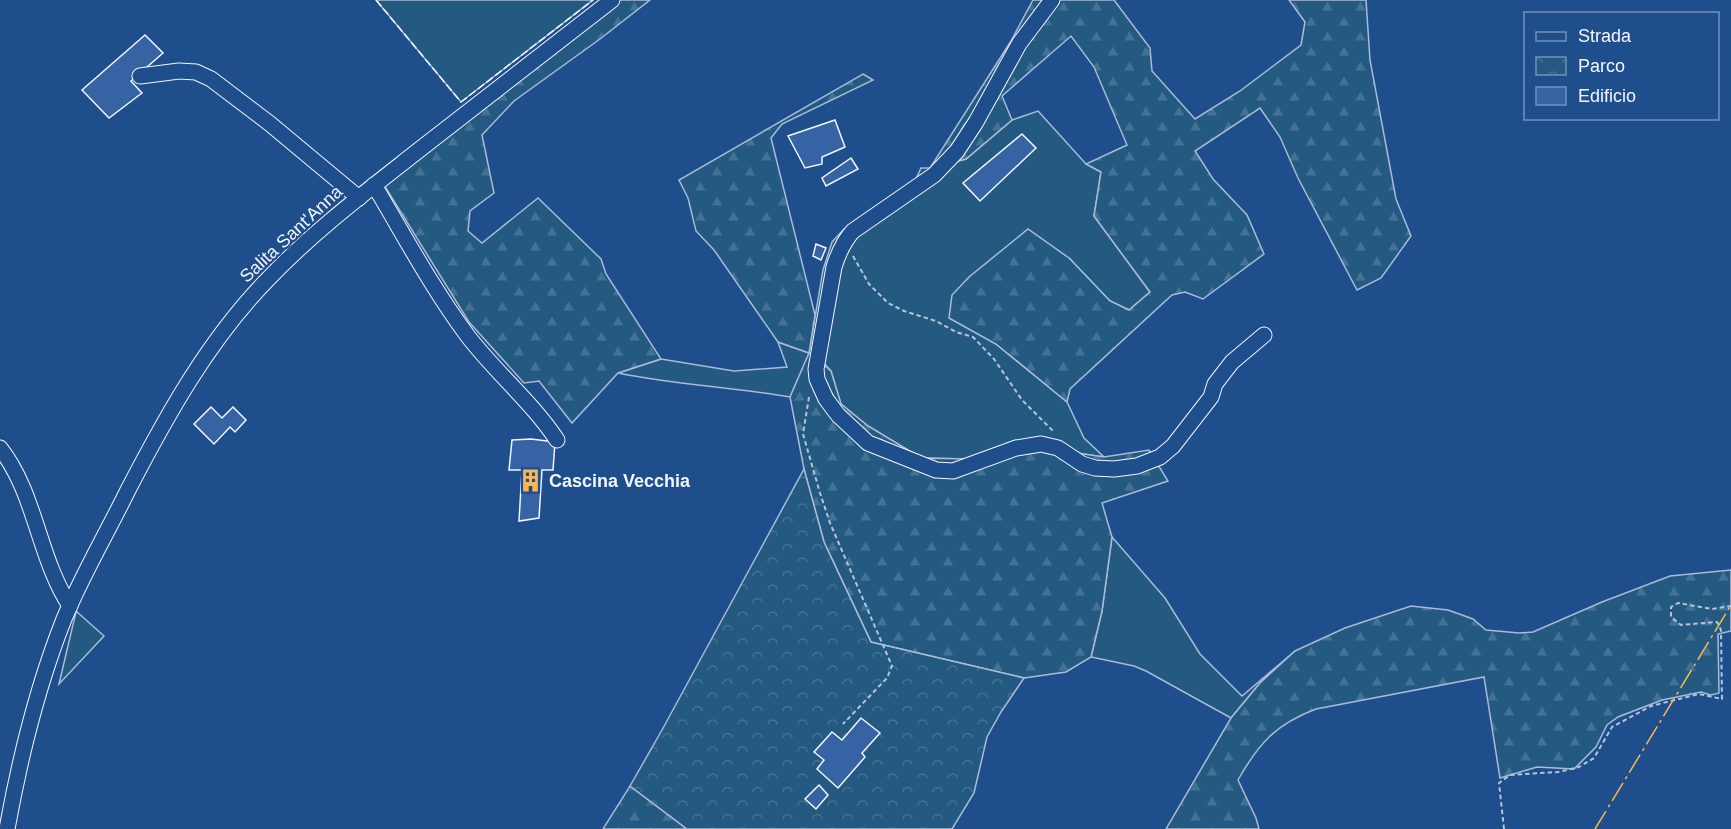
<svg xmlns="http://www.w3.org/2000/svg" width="1731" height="829" font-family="Helvetica,sans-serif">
  <defs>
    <pattern id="forest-firs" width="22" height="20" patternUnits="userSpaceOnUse" patternTransform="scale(1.5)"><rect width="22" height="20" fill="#245a82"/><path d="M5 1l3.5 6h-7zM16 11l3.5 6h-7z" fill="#447295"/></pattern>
    <pattern id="park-crowns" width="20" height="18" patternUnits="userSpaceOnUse" patternTransform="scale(1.5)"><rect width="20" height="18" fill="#245a82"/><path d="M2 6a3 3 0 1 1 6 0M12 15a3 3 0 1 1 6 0" fill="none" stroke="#447295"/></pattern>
  </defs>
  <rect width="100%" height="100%" fill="#1f4e8c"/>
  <!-- grass -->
  <g fill="#245a82" stroke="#a8bbd7" stroke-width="1.5">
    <path d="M376,0H593L461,102Z"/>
    <path d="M1038,111L1086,164L1101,172L1094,216L1150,292L1129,310L1110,301L1069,258L950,318L996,344L1067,402L1084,438L1104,457L1043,448L969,459L921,458L868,426L841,404L831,371L824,363L809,354L790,397C733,387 675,385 618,373L661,359L734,371L787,367L778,342L809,353L823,270L832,242L844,229L915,181L921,168H931L966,159L1012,120Z"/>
    <path d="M1112,537L1165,598L1200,654L1242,696L1295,651L1260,683L1231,718L1146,671L1134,666L1091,657L1102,611Z"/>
    <path d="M76,611L104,636L59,684L76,612Z"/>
  </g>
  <!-- forest -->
  <g fill="url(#forest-firs)" stroke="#a8bbd7" stroke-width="1.5">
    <path d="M620,0H650L600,39L514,101L482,135L494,193L470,211L468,231L482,243L538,198L601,259L606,274L661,359L618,373L572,423L539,381L524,383L469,322L384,185Z"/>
    <path d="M1033,0H1114L1150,48L1152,71L1195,119L1240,91L1301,45L1305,22L1289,0H1366L1370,60L1396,199L1411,236L1381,278L1357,290L1298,178L1280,137L1260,108L1195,151L1213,179L1247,215L1264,254L1203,299L1185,292L1172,295L1070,389L1067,402L996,344L949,318L952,295L969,277L1028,229L1069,258L1110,301L1129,310L1150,292L1094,216L1101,172L1086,164L1127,145L1094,67L1071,36L1002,96L1012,120L966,159L930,168L1011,41Z"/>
    <path d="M863,74L873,80L782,124L771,138L815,315L809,353L831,371L841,404L868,426L921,458L969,459L1043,448L1104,457L1149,450L1168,481L1102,503L1112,537L1102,611L1091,657L1066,672L1024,678L871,642L824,542L804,469L790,397L809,353L778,342L714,250L696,231L688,198L679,180Z"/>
    <path d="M1731,570V631L1718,634L1719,693L1711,695L1701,692L1662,700L1618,717L1607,725L1596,747L1574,769L1537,767L1500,778L1484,677L1316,709C1276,724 1259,743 1238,780L1256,818L1259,829H1166L1231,718L1260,683L1295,651L1345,628L1411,606L1448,610L1473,619L1486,630L1519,633L1533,632L1602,602L1670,576Z"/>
    <path d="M630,786L687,829H603Z"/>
  </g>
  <!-- park -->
  <path fill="url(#park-crowns)" stroke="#a8bbd7" stroke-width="1.5" d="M804,469L824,542L871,642L1024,678L1001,712L987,737L974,793L952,829H687L630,786L662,730Z"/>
  <!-- building -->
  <g fill="#3563a3" stroke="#f2f6ff" stroke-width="1.5">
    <path d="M145,35L163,53L131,81L142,93L109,118L82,90Z"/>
    <path d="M835,120L845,147L822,157V164L805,168L788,136Z"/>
    <path d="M1022,134L1036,148L980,201L963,183Z"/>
    <path d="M851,158L858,169L826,186L822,178Z"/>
    <path d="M816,244L826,248L821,260L813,256Z"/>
    <path d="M211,407L222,418L233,407L246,420L235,432L230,427L214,444L194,424Z"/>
    <path d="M531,439L555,442L553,470H542L539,518L519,521L522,470H509L512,440Z"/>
    <path d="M861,718L880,733L862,753L865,757L838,788L817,769L824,760L814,752L832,732L842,740Z"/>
    <path d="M819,785L828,795L816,809L805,799Z"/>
  </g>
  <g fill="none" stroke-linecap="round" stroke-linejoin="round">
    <defs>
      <g id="minor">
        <path d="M1052,0L1019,44L976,122L957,151L934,175L853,231C843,242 838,254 834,267L816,369L817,379L826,399L838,415L868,443L936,470L953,471L1016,448L1041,444L1058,448L1082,464L1095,468L1114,469L1137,466L1160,457L1173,446L1211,397L1215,384L1232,362L1264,335"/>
        <path d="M140,76L179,71L196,72L211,79L269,123L359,198"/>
        <path d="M374,185C404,235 432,288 467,335C495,372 531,401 557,440"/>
        <path d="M0,448C36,494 38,557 70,606"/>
        <path d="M7,829C20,757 37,687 64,619C82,575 107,533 128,490C167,415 209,339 269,278C314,231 367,191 419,150C483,100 547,50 612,0"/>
      </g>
    </defs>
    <!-- minor casing -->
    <use href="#minor" stroke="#f2f6ff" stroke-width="17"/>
    <!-- path -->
    <g stroke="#b3c4dc" stroke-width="2" stroke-dasharray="4.5 3" stroke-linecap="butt">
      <path d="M853,256L869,284L888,303L904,311L936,321L956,332L973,337L994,359L1022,400L1054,432"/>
      <path d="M809,397L803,434L820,493L830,523L892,666L887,678L843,724"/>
      <path d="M1504,829L1499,783L1510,775L1558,772L1579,767L1594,758L1612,727L1651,706L1699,694L1722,699L1721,630L1717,622L1681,625L1671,617V607L1678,603L1712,609L1731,606"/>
    </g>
    <!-- minor -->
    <use href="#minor" stroke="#1f4e8c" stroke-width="15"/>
    <!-- fence -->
    <path stroke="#f2f6ff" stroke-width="1.5" stroke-dasharray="8 3" stroke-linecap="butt" d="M376,0L461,102L593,0"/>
    <!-- power -->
    <path stroke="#ffb74d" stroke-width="1.5" stroke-dasharray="21 4.5 3 4.5" stroke-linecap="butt" d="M1595,829L1731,605"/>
  </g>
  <!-- icons -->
  <defs>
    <symbol id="building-bare" viewBox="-9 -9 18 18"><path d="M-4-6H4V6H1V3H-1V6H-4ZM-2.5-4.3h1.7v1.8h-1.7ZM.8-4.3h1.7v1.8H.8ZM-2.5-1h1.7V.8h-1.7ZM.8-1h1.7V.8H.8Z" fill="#ffb74d" stroke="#1f4e8c" stroke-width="2.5" paint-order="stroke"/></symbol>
  </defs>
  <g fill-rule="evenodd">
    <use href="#building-bare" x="514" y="464" width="33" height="33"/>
  </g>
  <g text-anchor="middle" stroke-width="4.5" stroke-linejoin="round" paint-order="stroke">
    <!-- street labels -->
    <g font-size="18" fill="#f2f6ff" stroke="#1f4e8c">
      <text transform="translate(291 234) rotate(-43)" y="6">Salita Sant'Anna</text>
    </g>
    <!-- poi labels -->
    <g font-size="18" font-weight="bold" fill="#f2f6ff" stroke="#1f4e8c" text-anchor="start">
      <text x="549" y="487">Cascina Vecchia</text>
    </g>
  </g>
  <!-- legend -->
  <rect x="1524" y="12" width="195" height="108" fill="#1f4e8c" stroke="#7391ba" stroke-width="1.5"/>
  <rect x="1536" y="32" width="30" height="9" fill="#1f4e8c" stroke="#7391ba" stroke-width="1.5"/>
  <text x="1578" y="42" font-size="18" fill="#f2f6ff">Strada</text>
  <rect x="1536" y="57" width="30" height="18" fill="url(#park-crowns)" stroke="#7391ba" stroke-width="1.5"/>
  <text x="1578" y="72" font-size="18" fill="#f2f6ff">Parco</text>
  <rect x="1536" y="87" width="30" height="18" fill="#3563a3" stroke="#7391ba" stroke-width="1.5"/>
  <text x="1578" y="102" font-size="18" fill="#f2f6ff">Edificio</text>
</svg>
